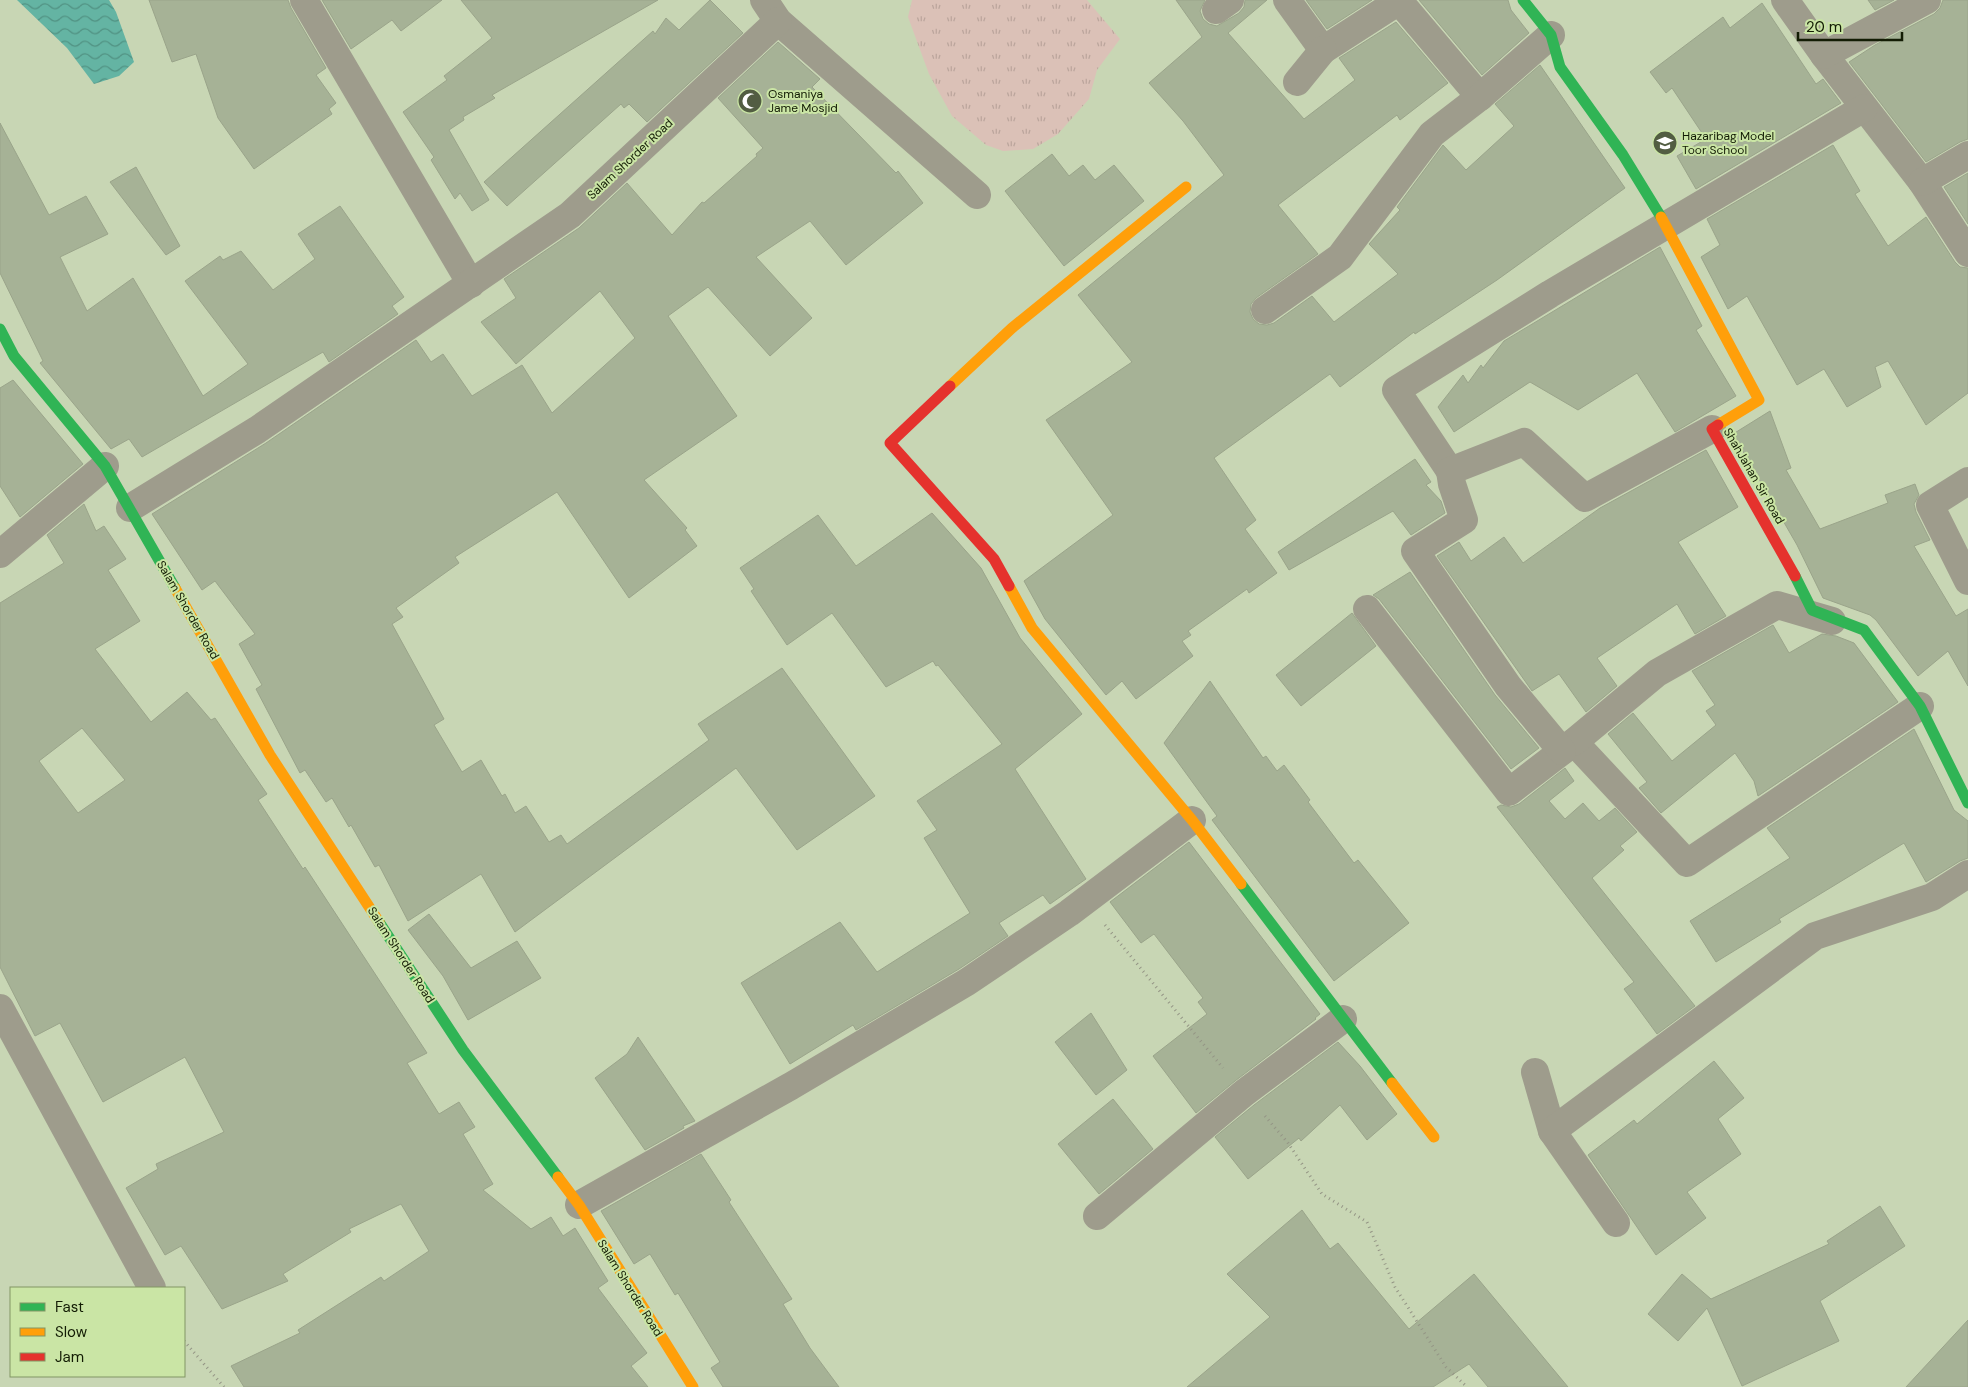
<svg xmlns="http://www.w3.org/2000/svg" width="1968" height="1387" font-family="'DM Sans',sans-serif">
  <defs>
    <pattern id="grass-tufts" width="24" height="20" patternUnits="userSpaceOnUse" patternTransform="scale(1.25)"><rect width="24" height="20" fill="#dbc1b7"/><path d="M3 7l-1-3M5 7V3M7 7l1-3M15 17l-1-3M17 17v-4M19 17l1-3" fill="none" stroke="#bba59c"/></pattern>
    <pattern id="water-waves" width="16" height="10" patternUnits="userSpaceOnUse" patternTransform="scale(1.25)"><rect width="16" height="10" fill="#64b4a3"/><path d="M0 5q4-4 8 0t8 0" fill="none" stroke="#519283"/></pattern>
  </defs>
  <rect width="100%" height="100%" fill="#c8d6b4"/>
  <!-- grass -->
  <path fill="url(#grass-tufts)" d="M912,0H1087L1120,39L1097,70L1089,99L1058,134L1033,149L1003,151L986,145L952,116L929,74L908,17Z"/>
  <!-- water -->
  <path fill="url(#water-waves)" d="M17,0H109L116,12L134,62L119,76L94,84L67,48Z"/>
  <!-- building -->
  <g fill="#a6b296" stroke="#9aa48a" fill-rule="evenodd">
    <path d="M149,0H288L291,8L326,68L316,75L336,103L329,109L332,114L254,169L218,118L196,54L172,62Z"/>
    <path d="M322,0H442L401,31L392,20L351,49Z"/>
    <path d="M461,0H658L492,95L495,98L463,117L464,120L449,130L489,200L472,211L460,193L455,199L431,160L434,157L403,112L447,80L444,76L492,38Z"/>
    <path d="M710,0L743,33L647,122L629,104L624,108L621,104L507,206L484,182L653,31L655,34L666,18L679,30Z"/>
    <path d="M1176,0H1205L1200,11L1203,19L1209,24L1217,26L1239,13L1244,7L1245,0H1267L1228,33L1304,119L1355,80L1339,58L1396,22L1448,83L1400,120L1397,115L1278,205L1318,254L1256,298L1251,304L1250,312L1253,319L1259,324L1267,325L1274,323L1312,296L1334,322L1398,274L1369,244L1400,210L1397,207L1443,145L1466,170L1514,126L1495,104L1540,65L1625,188L1497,280L1415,334L1414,332L1340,387L1330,374L1214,458L1256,520L1245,529L1277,573L1249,593L1247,589L1188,631L1191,635L1182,641L1193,656L1136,699L1122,681L1106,695L1045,619L1024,581L1113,515L1046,420L1132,362L1078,295L1224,175L1183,121L1149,83L1202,37Z"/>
    <path d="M1306,0H1372L1327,29Z"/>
    <path d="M1419,0H1508L1511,10L1529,33L1482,75Z"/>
    <path d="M1868,0H1894L1875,10Z"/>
    <path d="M1943,0H1968V139L1960,142L1926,162L1849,62L1875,45L1934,14L1940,8Z"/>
    <path d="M1762,3L1816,84L1823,79L1841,103L1696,189L1677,156L1706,139L1672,88L1666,93L1650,72L1723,17L1730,28Z"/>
    <path d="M778,42L820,79L812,87L896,173L898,171L923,203L846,265L810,221L756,257L812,318L770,356L708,287L668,316L737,416L644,480L687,528L685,530L697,546L629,598L557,492L455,557L459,563L396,608L403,617L392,624L444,719L434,725L462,772L481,760L502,796L505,794L515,813L526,806L549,842L561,835L567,844L709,740L698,724L782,668L875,796L797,850L736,768L515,932L481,874L408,921L379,865L375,867L351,825L349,827L332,798L326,802L305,770L300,773L256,689L262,685L239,644L255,634L215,581L202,590L152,514L266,443L416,340L431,362L443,354L472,396L522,365L552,413L635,338L600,291L516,364L481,322L516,298L504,279L579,228L627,183L672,235L702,202L704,203L757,156L756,154L763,148L718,98Z"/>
    <path d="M0,123L49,215L86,196L108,234L60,257L87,311L133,278L203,396L248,364L185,281L220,256L223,260L241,251L273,290L315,259L298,234L340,206L404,297L392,306L398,314L329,362L323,352L142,457L129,439L111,449L40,363L43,361L0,273Z"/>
    <path d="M1833,145L1860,191L1855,194L1888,246L1926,217L1955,262L1960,267L1968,268V393L1926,425L1888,361L1875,367L1881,387L1847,407L1824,369L1797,385L1747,296L1728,309L1701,257L1720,245L1707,219Z"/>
    <path d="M1052,154L1069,176L1083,165L1095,180L1114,165L1144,201L1064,266L1005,191Z"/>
    <path d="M136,167L180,246L166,255L110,182Z"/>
    <path d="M1968,173V224L1944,187Z"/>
    <path d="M1660,247L1702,326L1696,330L1736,396L1675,432L1637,373L1578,410L1530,382L1454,432L1438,407L1463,375L1468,383L1481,365L1483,368L1504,341Z"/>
    <path d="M13,380L83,464L20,517L0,486V388Z"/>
    <path d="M1770,411L1791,468L1786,470L1820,529L1888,503L1885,495L1915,484L1919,495L1914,504L1916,512L1930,540L1914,546L1956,616L1968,609V686L1948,651L1918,676L1876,620L1870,615L1823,598L1797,545L1733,434Z"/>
    <path d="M1706,450L1738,507L1678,542L1726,616L1695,634L1677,604L1597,658L1617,686L1586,712L1559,674L1532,691L1437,556L1459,542L1471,561L1504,537L1523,563L1600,508Z"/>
    <path d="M1415,459L1431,482L1426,485L1441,501L1445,513L1411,535L1393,511L1289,570L1278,552Z"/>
    <path d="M84,504L96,531L104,526L126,559L108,570L140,621L95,649L151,722L187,692L211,720L215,718L267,794L258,800L303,869L305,867L427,1053L407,1063L439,1114L459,1102L475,1127L463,1134L493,1184L483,1190L531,1229L551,1217L563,1236L575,1228L608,1281L598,1288L647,1353L631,1366L648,1387H244L231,1366L300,1333L298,1330L381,1277L384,1281L429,1251L401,1204L349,1229L351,1232L283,1274L288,1281L222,1309L181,1246L165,1255L126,1188L158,1169L156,1164L224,1132L185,1057L103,1102L60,1023L35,1036L0,967V603L64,563L47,535ZM82,728L125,780L78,813L39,761Z"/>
    <path d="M932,513L981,568L1020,638L1082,714L1015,769L1086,879L1050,904L1043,895L999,923L1008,936L959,969L856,1030L853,1025L790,1064L741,983L840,922L877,972L970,913L924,838L937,830L917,801L1002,744L938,665L936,666L933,661L886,687L832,613L787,645L751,591L754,589L740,568L818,515L856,566Z"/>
    <path d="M1410,572L1495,695L1539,748L1511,769L1379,599L1373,595Z"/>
    <path d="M1352,613L1376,646L1301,706L1276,675Z"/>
    <path d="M1773,625L1789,653L1822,634L1836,636L1854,643L1898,702L1758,796L1754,781L1735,753L1661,813L1639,788L1647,782L1608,734L1633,713L1672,761L1716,725L1706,711L1715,705L1692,671Z"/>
    <path d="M1210,681L1263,758L1266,756L1277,771L1284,765L1310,800L1308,802L1354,863L1358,860L1409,923L1334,981L1212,820L1217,816L1164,743Z"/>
    <path d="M1914,729L1954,810L1968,821V858L1960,861L1926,882L1904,843L1779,919L1781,922L1716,962L1690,921L1790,858L1767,828Z"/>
    <path d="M1565,768L1574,781L1549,801L1565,819L1583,803L1599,821L1615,808L1637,832L1620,846L1624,850L1592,878L1695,1006L1657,1034L1624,989L1634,982L1497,807L1501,805L1511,807L1519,804Z"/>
    <path d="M1189,842L1320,1014L1315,1018L1316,1019L1235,1081L1196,1113L1153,1056L1207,1014L1198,1002L1203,998L1154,934L1141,943L1110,902Z"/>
    <path d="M429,914L471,968L517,941L541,978L468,1020L443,976L408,930Z"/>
    <path d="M1091,1013L1127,1070L1096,1095L1055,1042Z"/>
    <path d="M638,1037L695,1121L683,1126L684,1128L645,1150L595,1078L627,1054Z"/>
    <path d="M1338,1042L1360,1066L1397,1114L1367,1140L1340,1105L1301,1141L1299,1138L1248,1179L1215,1137L1254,1105Z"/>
    <path d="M1714,1061L1744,1098L1718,1119L1741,1154L1687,1192L1706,1218L1656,1255L1588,1155L1634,1120L1637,1124Z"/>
    <path d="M1113,1099L1153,1149L1099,1194L1058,1144Z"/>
    <path d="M701,1154L731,1200L729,1202L792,1299L783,1304L810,1348L839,1387H723L711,1368L720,1362L678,1293L675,1295L650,1254L634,1264L601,1211Z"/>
    <path d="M1880,1206L1905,1246L1820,1301L1839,1341L1742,1386L1707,1308L1678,1341L1648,1314L1682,1274L1711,1299L1829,1244L1827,1241Z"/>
    <path d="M1302,1210L1330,1249L1338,1243L1409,1329L1474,1274L1568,1387H1488L1469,1364L1433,1387H1187L1270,1317L1227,1274Z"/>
    <path d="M1968,1320V1387H1906Z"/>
  </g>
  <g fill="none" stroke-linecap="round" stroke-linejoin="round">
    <!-- path -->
    <g stroke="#949585" stroke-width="3" stroke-dasharray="1 4" stroke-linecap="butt">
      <path d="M1105,925L1223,1068"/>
      <path d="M1265,1116L1288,1143L1322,1194L1367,1222L1395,1287L1446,1367L1467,1387"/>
      <path d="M184,1341L224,1387"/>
    </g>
    <!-- street -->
    <g stroke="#9e9c8c" stroke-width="28">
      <path d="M304,0L471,284"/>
      <path d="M764,0L778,21L977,195"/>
      <path d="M1287,0L1323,50L1399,1L1480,97"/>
      <path d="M1785,0L1824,55L1922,182L1968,253"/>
      <path d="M1216,10L1230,0"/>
      <path d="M1824,55L1927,0"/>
      <path d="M1297,82L1323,50"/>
      <path d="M1922,182L1968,155"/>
      <path d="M1265,310L1340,257L1432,134L1480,97L1551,35"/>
      <path d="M1450,471L1396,390L1550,294L1864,108"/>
      <path d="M1968,481L1930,505L1968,581"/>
      <path d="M130,508L257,430L570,215L778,21"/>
      <path d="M0,554L105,466"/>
      <path d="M1367,609L1509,792L1574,742L1687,863L1920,706"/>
      <path d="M1574,742L1657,673L1777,605L1832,621"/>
      <path d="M1562,751L1508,686L1415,551L1464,520L1452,484L1450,471L1524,442L1585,498L1712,429"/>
      <path d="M0,1008L152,1288"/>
      <path d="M1535,1072L1552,1131"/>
      <path d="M579,1205L791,1086L967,982L1069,913L1192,820"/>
      <path d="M1097,1216L1244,1093L1343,1019"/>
      <path d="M1616,1223L1552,1131L1815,936L1932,897L1968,874"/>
    </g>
    <!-- fast -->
    <g stroke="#30b455" stroke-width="11">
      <path d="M1523,0L1551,35L1560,67L1623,155L1661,217"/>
      <path d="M0,329L14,356L105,466L175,588"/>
      <path d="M1795,576L1812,610L1864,630L1920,706L1968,803"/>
      <path d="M1241,884L1392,1083"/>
      <path d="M379,922L463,1050L558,1177"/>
    </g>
    <!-- slow -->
    <g stroke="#ff9f0a" stroke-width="11">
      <path d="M1661,217L1759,400L1718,425"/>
      <path d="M950,386L1012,328L1186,187"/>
      <path d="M1009,586L1032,628L1192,820L1241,884"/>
      <path d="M175,588L270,755L379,922"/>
      <path d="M1392,1083L1434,1137"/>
      <path d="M558,1177L579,1205L693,1387"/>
    </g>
    <!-- jam -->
    <g stroke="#e5322d" stroke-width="11">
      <path d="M950,386L890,443L994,559L1009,586"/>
      <path d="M1718,425L1712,429L1795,576"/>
    </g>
  </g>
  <!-- icons -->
  <defs>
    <symbol id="mosque-disc" viewBox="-11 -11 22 22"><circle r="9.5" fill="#525d42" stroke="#cae5a5"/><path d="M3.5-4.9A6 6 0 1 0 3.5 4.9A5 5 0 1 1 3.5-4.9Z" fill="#fff"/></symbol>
    <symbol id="school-disc" viewBox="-11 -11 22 22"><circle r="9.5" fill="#525d42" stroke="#cae5a5"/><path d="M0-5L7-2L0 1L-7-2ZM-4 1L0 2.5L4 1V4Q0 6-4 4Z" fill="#fff"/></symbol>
  </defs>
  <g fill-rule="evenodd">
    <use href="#mosque-disc" x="736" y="87" width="28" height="28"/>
    <use href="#school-disc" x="1651" y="129" width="28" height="28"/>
  </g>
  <g text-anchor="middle" stroke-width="4" stroke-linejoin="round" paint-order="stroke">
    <!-- poi labels -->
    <g font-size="12" fill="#131c04" stroke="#cae5a5" text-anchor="start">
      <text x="768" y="98">Osmaniya<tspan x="768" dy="14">Jame Mosjid</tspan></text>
      <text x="1682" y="140">Hazaribag Model<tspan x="1682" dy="14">Toor School</tspan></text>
    </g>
    <!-- street labels -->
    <g font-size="12" fill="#131c04" stroke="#cae5a5">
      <text transform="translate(630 159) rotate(-43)" y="4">Salam Shorder Road</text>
      <text transform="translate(1754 476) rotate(60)" y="4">ShahJahan Sir Road</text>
      <text transform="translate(188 610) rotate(60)" y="4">Salam Shorder Road</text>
      <text transform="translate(401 955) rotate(57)" y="4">Salam Shorder Road</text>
      <text transform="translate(630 1288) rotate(58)" y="4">Salam Shorder Road</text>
    </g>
  </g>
  <!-- legend -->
  <rect x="10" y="1287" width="175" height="90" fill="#cae5a5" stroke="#819565"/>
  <rect x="20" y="1303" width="25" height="8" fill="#30b455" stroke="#819565"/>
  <text x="55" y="1312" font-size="15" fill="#131c04">Fast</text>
  <rect x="20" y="1328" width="25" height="8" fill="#ff9f0a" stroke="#819565"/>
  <text x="55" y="1337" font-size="15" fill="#131c04">Slow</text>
  <rect x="20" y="1353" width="25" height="8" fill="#e5322d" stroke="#819565"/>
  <text x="55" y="1362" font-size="15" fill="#131c04">Jam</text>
  <!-- scale -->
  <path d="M1798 32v8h104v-8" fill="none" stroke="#131c04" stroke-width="2.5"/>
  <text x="1806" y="32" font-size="15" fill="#131c04" stroke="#cae5a5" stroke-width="4" paint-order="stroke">20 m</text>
</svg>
